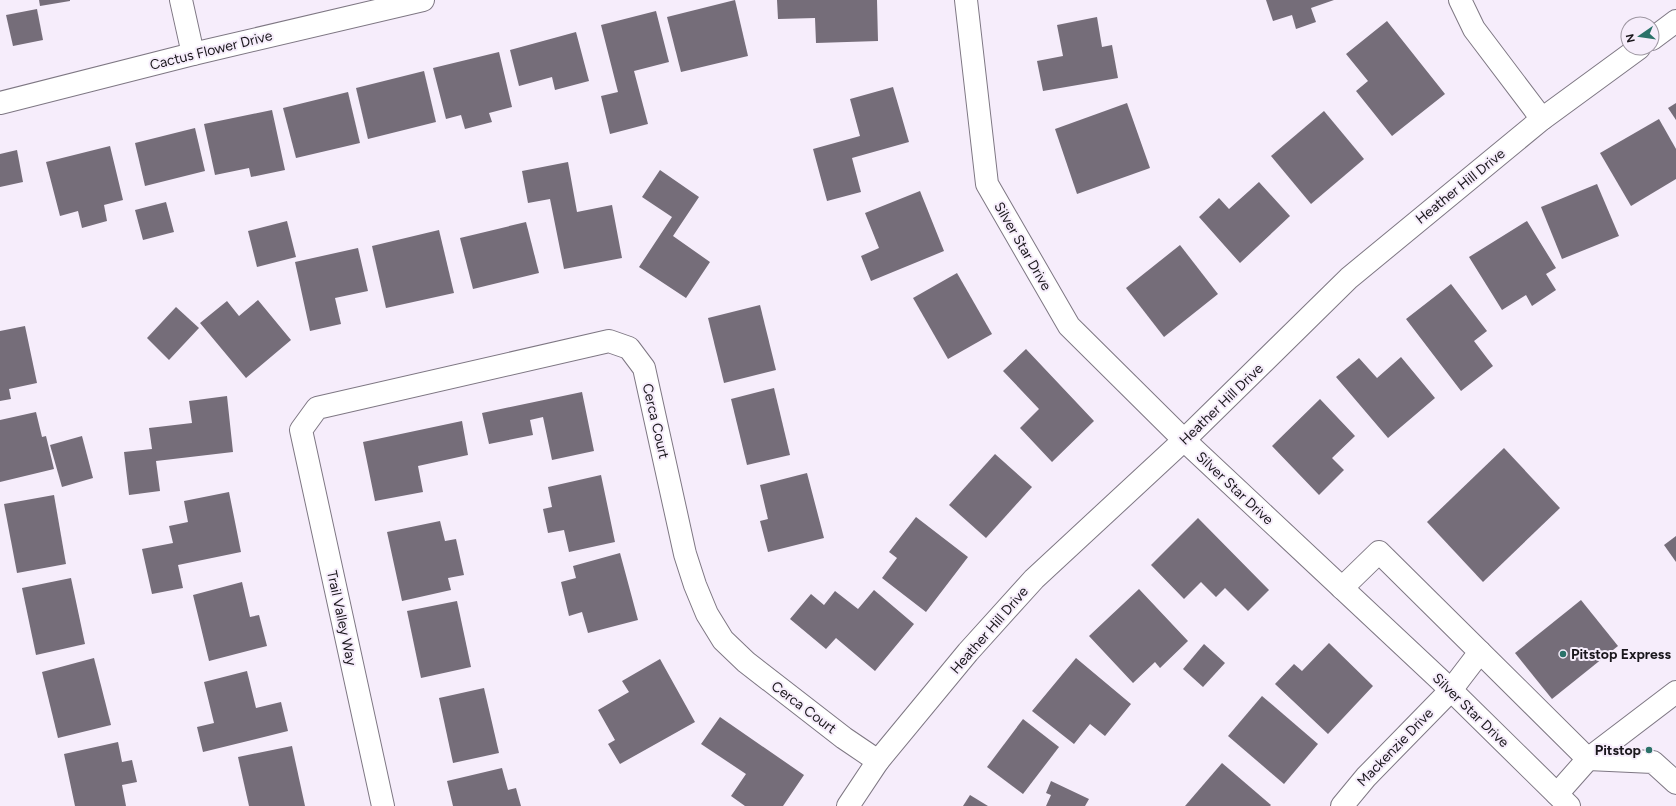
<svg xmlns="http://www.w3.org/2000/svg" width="1676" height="806" font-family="Figtree,sans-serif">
  <rect width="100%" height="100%" fill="#f6edfb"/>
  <!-- building -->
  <g fill="#756d79">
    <path d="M39,0H70V1L40,6Z"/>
    <path d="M735,0L748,56L681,72L667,17Z"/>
    <path d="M777,0H877L878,41L816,43L815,18L778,19Z"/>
    <path d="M1266,0H1334L1311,8L1316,22L1296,29L1292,15L1273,21Z"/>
    <path d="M37,9L43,40L13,46L6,15Z"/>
    <path d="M656,11L669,62L634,71L648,124L610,134L601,96L618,92L601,25Z"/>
    <path d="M1097,17L1102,47L1112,45L1118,78L1043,91L1037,61L1063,56L1057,25Z"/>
    <path d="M1387,21L1445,94L1392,136L1356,91L1368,81L1346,54Z"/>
    <path d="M576,32L589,81L555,90L552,77L519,86L510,50Z"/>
    <path d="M499,52L512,107L489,113L492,122L465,129L461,115L446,119L433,68Z"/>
    <path d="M424,71L436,122L368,139L356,88Z"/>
    <path d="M893,87L909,142L852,158L861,192L827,201L813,149L860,136L850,99Z"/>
    <path d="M348,92L360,143L296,158L283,108Z"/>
    <path d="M1127,103L1150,168L1077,194L1055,129Z"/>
    <path d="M1676,103V120L1668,108Z"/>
    <path d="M272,110L285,170L251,177L249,168L215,175L204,124Z"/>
    <path d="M1324,111L1364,159L1311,204L1271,156Z"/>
    <path d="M1659,119L1676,149V179L1631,206L1600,153Z"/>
    <path d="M195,128L205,171L145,186L135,143Z"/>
    <path d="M110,146L123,200L104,205L107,221L82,228L78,211L60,216L46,162Z"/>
    <path d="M17,150L23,182L0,187V154Z"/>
    <path d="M568,162L577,212L612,205L622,258L564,269L550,199L528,203L522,171Z"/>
    <path d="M660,170L699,197L673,236L710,262L686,298L639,267L672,217L642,197Z"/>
    <path d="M1259,182L1290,216L1240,263L1199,217L1219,198L1229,209Z"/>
    <path d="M1597,184L1619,236L1562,259L1541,207Z"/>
    <path d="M920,191L944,251L871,281L861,256L879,248L865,213Z"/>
    <path d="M166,202L174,232L143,240L135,210Z"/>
    <path d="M287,221L296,257L257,267L248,231Z"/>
    <path d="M1527,221L1556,268L1546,274L1556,290L1532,306L1526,295L1502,310L1469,257Z"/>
    <path d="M526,222L539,273L473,289L460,238Z"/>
    <path d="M439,230L454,293L386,308L372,246Z"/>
    <path d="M1180,245L1218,294L1164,337L1126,288Z"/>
    <path d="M358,248L368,291L335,298L341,324L310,331L295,262Z"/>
    <path d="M957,273L992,334L948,359L913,298Z"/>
    <path d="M1451,284L1487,331L1474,341L1493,366L1461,391L1406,319Z"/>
    <path d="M258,300L291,340L246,378L200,323L227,301L239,316Z"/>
    <path d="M760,305L776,370L724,383L708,318Z"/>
    <path d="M176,307L199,328L169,360L147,338Z"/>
    <path d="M25,326L37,383L9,389L11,399L0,401V331Z"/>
    <path d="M1026,349L1094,421L1052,462L1020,428L1039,409L1003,371Z"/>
    <path d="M1401,357L1435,398L1388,438L1336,377L1359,358L1377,378Z"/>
    <path d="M774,388L790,455L747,465L731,399Z"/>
    <path d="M582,392L594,451L552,460L543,417L530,420L533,435L489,444L482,413Z"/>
    <path d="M227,396L233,452L156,461L160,491L129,495L124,452L152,449L149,428L192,423L189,401Z"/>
    <path d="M1320,399L1355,436L1332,458L1344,470L1319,495L1272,446Z"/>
    <path d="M36,412L42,437L46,436L54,469L0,482V420Z"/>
    <path d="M462,421L468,455L418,466L423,492L375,501L363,442Z"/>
    <path d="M82,436L93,478L62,487L50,445Z"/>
    <path d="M1504,448L1560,508L1483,582L1427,522Z"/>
    <path d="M995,454L1032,487L986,538L949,505Z"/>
    <path d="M807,473L824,538L768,552L760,521L768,519L760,485Z"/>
    <path d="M601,475L615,542L569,552L564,530L548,533L543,509L552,507L548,487Z"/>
    <path d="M229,492L241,552L178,565L183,588L152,594L142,549L173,543L169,526L188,522L184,501Z"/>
    <path d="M54,495L66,564L17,573L4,504Z"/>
    <path d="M916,517L968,557L926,612L882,578L897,558L889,552Z"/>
    <path d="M1198,518L1269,590L1248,611L1225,588L1216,597L1201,582L1184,599L1151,565Z"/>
    <path d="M440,521L445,541L456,539L464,575L448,578L451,590L402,601L387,532Z"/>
    <path d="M1676,536V562L1664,545Z"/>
    <path d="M620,553L638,620L588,633L582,612L569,616L561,582L576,578L573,566Z"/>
    <path d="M71,578L85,644L36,655L22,588Z"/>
    <path d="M242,582L250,617L259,615L267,646L209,661L193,595Z"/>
    <path d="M1139,589L1188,641L1160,668L1155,662L1133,683L1089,636Z"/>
    <path d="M874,590L914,624L875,671L836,638L826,649L790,619L811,594L824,605L835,591L858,609Z"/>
    <path d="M1581,600L1618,646L1552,699L1515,653Z"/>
    <path d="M457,601L471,667L421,678L407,611Z"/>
    <path d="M1329,643L1373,686L1328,734L1275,684L1294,664L1302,671Z"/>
    <path d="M1204,644L1225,663L1203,687L1183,669Z"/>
    <path d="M94,658L111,725L58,738L42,672Z"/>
    <path d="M1076,658L1131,704L1105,736L1090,724L1074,744L1032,711Z"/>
    <path d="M660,659L695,722L620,764L608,744L615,740L598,710L629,692L622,681Z"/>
    <path d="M247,671L256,708L281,702L288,731L203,752L197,727L214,723L204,682Z"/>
    <path d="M484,688L499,753L453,763L439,698Z"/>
    <path d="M1262,696L1318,744L1284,784L1228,736Z"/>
    <path d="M720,717L804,775L783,806H745L731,796L746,774L701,744Z"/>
    <path d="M1023,719L1059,747L1023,794L987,767Z"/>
    <path d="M118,742L122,762L132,760L137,782L122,785L126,806H75L64,754Z"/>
    <path d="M292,746L305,806H249L238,757Z"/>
    <path d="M1222,763L1271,805L1270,806H1185Z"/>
    <path d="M502,768L508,790L516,788L521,806H453L447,781Z"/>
    <path d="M1051,781L1089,799L1085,806H1046L1051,795L1046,793Z"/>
    <path d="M970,795L988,806H963Z"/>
  </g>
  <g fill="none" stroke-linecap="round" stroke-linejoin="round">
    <defs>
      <g id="minor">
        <path d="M181,0L193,54"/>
        <path d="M966,0L987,184L1069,326L1184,440L1451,690L1569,806"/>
        <path d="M1460,0L1474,29L1542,119"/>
        <path d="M1652,39L1676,21"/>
        <path d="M0,103L193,54L423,0"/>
        <path d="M1480,652L1588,759L1653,762L1676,783"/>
        <path d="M1557,794L1588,759L1676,692"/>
        <path d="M383,806L301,430L317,408L609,341L629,348L644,368L685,554L695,585L707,614L723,640L746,662L844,738L878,761"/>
        <path d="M848,806L878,761L968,652L1034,579L1184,440L1349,278L1542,119L1639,48"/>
        <path d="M1342,806L1366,777L1451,690L1480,652L1379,552L1342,588"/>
      </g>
    </defs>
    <!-- minor casing -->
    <use href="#minor" stroke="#7e7783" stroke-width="24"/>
    <!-- minor -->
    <use href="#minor" stroke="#fff" stroke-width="22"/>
  </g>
  <!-- markers -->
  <g fill="#2b7269" stroke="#f6edfb" stroke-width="1.5">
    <circle cx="1563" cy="654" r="4"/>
    <circle cx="1649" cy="750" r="4"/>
  </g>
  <g text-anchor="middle" stroke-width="4" stroke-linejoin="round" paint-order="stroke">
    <!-- street labels -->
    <g font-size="14" fill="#1a171c" stroke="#f6edfb">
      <text transform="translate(211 50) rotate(-14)" y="5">Cactus Flower Drive</text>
      <text transform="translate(1460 186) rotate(-39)" y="5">Heather Hill Drive</text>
      <text transform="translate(1023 246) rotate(60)" y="5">Silver Star Drive</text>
      <text transform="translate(1221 404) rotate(-44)" y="5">Heather Hill Drive</text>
      <text transform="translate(656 421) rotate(77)" y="5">Cerca Court</text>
      <text transform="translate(1235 488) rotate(43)" y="5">Silver Star Drive</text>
      <text transform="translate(342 618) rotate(78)" y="5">Trail Valley Way</text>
      <text transform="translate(989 630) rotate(-49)" y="5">Heather Hill Drive</text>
      <text transform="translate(804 707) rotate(37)" y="5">Cerca Court</text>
      <text transform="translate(1471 710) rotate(44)" y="5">Silver Star Drive</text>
      <text transform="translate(1395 747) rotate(-46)" y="5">Mackenzie Drive</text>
    </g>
    <!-- poi labels -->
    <g font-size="14" font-weight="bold" fill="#1a171c" stroke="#f6edfb" text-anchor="start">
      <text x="1571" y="659">Pitstop Express</text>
      <text x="1641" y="755" text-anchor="end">Pitstop</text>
    </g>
  </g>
  <!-- north arrow -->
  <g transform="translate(1640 36) rotate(257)"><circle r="19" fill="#f6edfb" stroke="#9e97a2"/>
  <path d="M0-3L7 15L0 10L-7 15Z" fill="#2b7269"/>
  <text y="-6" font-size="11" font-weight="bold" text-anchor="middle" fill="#1a171c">N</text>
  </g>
</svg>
